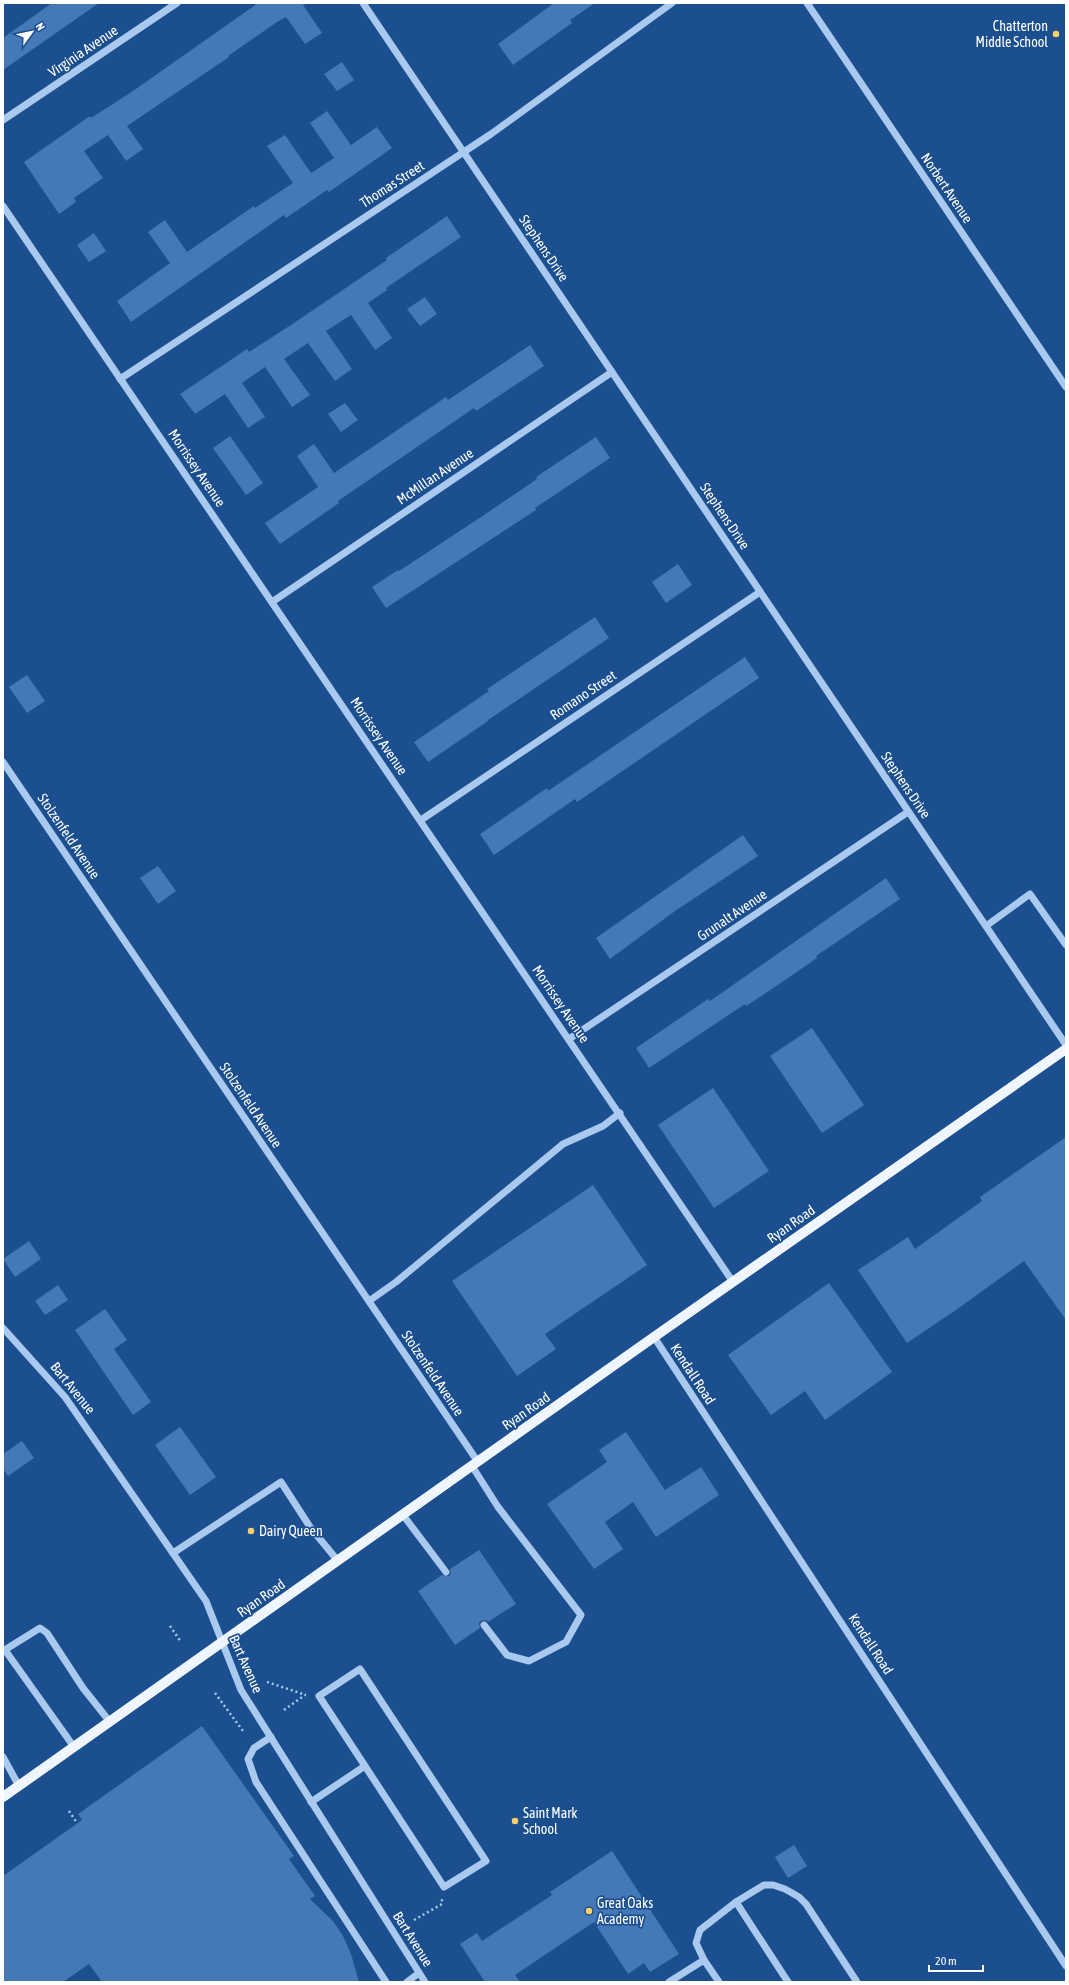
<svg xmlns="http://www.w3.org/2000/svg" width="1069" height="1985" font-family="'Asap Condensed',sans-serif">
  <rect width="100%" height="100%" fill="#1b4f8f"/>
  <!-- building -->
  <g fill="#4478b7">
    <path d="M52,3H99L3,70V38Z"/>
    <path d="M258,3H306L303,5L322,33L305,44L286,17L277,22L228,56L229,57L127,126L143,149L126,161L108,135L84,151L103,178L74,198L76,202L59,214L24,162L90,116L91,118L133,91Z"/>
    <path d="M554,3H595L570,20L572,23L513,65L498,44Z"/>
    <path d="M342,62L354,80L337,91L324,74Z"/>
    <path d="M327,111L351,145L377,127L392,148L329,192L327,190L286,218L284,215L131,322L117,301L170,263L148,232L165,220L187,252L254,206L255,208L293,183L267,146L285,135L311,173L334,158L310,123Z"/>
    <path d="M447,216L461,237L386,288L387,290L368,303L392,338L375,350L351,315L326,331L352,369L335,381L308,343L284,359L310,395L292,407L265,367L242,383L265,417L248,428L225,394L195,414L180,394L247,349L249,352L291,325L387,260L386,258Z"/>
    <path d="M94,233L106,251L89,262L77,245Z"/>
    <path d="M425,297L437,314L420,326L407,309Z"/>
    <path d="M530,345L544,366L476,411L474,408L338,501L339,503L280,544L265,523L318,487L297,456L314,444L334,473L446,397L448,400Z"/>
    <path d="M345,403L358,420L341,432L328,414Z"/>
    <path d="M230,436L263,483L246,495L213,448Z"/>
    <path d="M596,437L610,458L535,508L536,510L510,527L386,608L372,587L398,570L399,571L481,517L537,479L536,477Z"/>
    <path d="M678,564L692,585L666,603L652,582Z"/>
    <path d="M595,617L609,638L488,720V721L428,762L414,742L489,691L487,689Z"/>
    <path d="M745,657L759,678L577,802L575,799L494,855L480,834L547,788L548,791Z"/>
    <path d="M27,675L45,701L27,713L9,687Z"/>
    <path d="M743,835L758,856L675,911L610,959L596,938Z"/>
    <path d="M158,866L176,891L158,904L140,878Z"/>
    <path d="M886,878L900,899L816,956L817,958L772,989L746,1006L745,1004L649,1068L636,1048L708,999L710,1001Z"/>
    <path d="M812,1028L864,1105L822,1133L770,1056Z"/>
    <path d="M713,1088L769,1171L714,1208L658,1125Z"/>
    <path d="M1066,1137V1320L1024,1261L956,1310L907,1343L858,1270L908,1237L915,1249L982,1201L980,1197Z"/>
    <path d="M593,1185L647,1265L545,1334L556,1349L517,1376L452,1281Z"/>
    <path d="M29,1241L41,1259L15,1277L3,1259Z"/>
    <path d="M829,1283L892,1372L825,1420L805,1391L771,1415L728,1355Z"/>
    <path d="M58,1285L68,1300L45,1315L35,1301Z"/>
    <path d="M105,1309L127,1340L114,1349L151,1402L133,1415L75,1330Z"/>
    <path d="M180,1427L216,1477L190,1495L155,1445Z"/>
    <path d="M626,1432L665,1490L701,1467L719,1495L656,1537L633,1502L605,1522L623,1549L594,1569L547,1504L607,1462L599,1450Z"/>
    <path d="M22,1441L34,1458L8,1476L3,1469V1454Z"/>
    <path d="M479,1550L516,1604L488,1622L486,1620L481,1621L479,1623L480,1628L455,1645L418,1591L442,1575L449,1576L451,1574L450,1569Z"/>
    <path d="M202,1726L294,1856L289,1859L315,1896L310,1899L333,1921L343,1936L351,1954L359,1982H102L89,1964L63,1982H3V1876L82,1820L78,1814Z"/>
    <path d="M794,1845L807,1866L788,1878L775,1857Z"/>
    <path d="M612,1851L679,1954L650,1972L644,1963L628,1974L594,1922L515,1975L520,1982H485L460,1944L477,1933L482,1941L552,1895L550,1892Z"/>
  </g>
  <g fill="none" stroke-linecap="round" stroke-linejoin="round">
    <!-- path -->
    <g stroke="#a9c9ee" stroke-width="2.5" stroke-dasharray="2 3" stroke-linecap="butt">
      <path d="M170,1626L181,1642"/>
      <path d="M267,1682L306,1695"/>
      <path d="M215,1693L243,1731"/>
      <path d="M284,1710L305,1695"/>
      <path d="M69,1811L77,1823"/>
      <path d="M414,1920L442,1904V1898"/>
    </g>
    <!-- minor -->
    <g stroke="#a9c9ee" stroke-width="7">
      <path d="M363,3L1066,1045"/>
      <path d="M807,3L1066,387"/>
      <path d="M3,120L177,3"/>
      <path d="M3,206L733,1282"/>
      <path d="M120,379L491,134L672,3"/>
      <path d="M272,602L612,372"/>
      <path d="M3,762L478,1462"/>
      <path d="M421,820L760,592"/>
      <path d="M986,926L1030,894L1066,945"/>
      <path d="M569,1039L908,812"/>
      <path d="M369,1301L396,1282L563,1144L603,1126L620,1113"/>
      <path d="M3,1328L65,1397L206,1601L241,1690L425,1982"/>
      <path d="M654,1337L1066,1966"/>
      <path d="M472,1466L498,1507L581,1615L566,1642L529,1661L507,1655L484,1625"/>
      <path d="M403,1515L446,1572"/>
      <path d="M173,1553L281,1482L310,1527L338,1561"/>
      <path d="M5,1650L74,1747"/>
      <path d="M3,1651L40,1628L47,1633L83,1688L110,1722"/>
      <path d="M271,1737L254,1748L248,1759L256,1782L386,1982"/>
      <path d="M3,1757L19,1786"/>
      <path d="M311,1802L365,1766L444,1887L486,1861L360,1669L319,1696L365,1766"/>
      <path d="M704,1960L696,1943L700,1930L736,1902"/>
      <path d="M407,1982L419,1973"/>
      <path d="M669,1982L704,1960L719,1982"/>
      <path d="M788,1982L736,1902L764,1885H773L785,1889L799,1897L806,1904L857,1982"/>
    </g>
    <!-- major -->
    <path stroke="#f0f6ff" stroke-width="10" d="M3,1797L654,1337L1066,1049"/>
  </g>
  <!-- markers -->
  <g fill="#ffd166" stroke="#1b4f8f" stroke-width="1.5">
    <circle cx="1056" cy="34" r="4"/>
    <circle cx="251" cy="1531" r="4"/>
    <circle cx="515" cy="1821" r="4"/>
    <circle cx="589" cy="1911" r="4"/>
  </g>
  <g text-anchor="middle" stroke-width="3.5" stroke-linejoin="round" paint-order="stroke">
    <!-- poi labels -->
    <g font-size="14" fill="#fff" stroke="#1b4f8f" text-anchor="start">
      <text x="1048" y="31" text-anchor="end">Chatterton<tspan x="1048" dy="16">Middle School</tspan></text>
      <text x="259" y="1536">Dairy Queen</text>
      <text x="523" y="1818">Saint Mark<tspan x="523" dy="16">School</tspan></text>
      <text x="597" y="1908">Great Oaks<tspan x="597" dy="16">Academy</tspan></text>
    </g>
    <!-- street labels -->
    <g font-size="14" fill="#fff" stroke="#1b4f8f">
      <text transform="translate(83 51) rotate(-34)" y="5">Virginia Avenue</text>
      <text transform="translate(392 184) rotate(-33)" y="5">Thomas Street</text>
      <text transform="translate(947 188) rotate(56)" y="5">Norbert Avenue</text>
      <text transform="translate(544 248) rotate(56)" y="5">Stephens Drive</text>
      <text transform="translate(197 468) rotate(56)" y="5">Morrissey Avenue</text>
      <text transform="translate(435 476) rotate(-34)" y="5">McMillan Avenue</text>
      <text transform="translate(725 516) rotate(56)" y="5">Stephens Drive</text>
      <text transform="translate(583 695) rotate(-34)" y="5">Romano Street</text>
      <text transform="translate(379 736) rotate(56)" y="5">Morrissey Avenue</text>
      <text transform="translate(906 785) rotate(56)" y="5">Stephens Drive</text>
      <text transform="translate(69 836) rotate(56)" y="5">Stolzenfeld Avenue</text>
      <text transform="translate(732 915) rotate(-34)" y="5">Grunalt Avenue</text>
      <text transform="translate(561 1004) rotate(56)" y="5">Morrissey Avenue</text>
      <text transform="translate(251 1105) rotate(56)" y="5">Stolzenfeld Avenue</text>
      <text transform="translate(791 1224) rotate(-35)" y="5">Ryan Road</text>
      <text transform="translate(433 1373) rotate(56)" y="5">Stolzenfeld Avenue</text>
      <text transform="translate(693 1374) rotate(57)" y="5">Kendall Road</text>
      <text transform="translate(73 1388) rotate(51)" y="5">Bart Avenue</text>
      <text transform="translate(526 1411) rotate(-35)" y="5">Ryan Road</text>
      <text transform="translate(261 1598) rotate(-35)" y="5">Ryan Road</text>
      <text transform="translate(871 1644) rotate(57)" y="5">Kendall Road</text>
      <text transform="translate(246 1664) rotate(66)" y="5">Bart Avenue</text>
      <text transform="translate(413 1939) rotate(58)" y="5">Bart Avenue</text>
    </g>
  </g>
  <!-- border -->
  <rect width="1069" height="1985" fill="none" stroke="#ffffff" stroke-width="8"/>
  <!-- north arrow -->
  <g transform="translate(32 32) rotate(57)" stroke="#1b4f8f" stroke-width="3" paint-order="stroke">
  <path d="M0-3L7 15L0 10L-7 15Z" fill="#ffffff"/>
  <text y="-6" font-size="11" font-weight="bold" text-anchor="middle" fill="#ffffff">N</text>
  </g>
  <!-- scale -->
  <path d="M929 1965v6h54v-6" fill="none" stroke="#ffffff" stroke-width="2"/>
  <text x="935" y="1965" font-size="12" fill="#ffffff" stroke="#1b4f8f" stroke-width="3" paint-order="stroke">20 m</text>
</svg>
